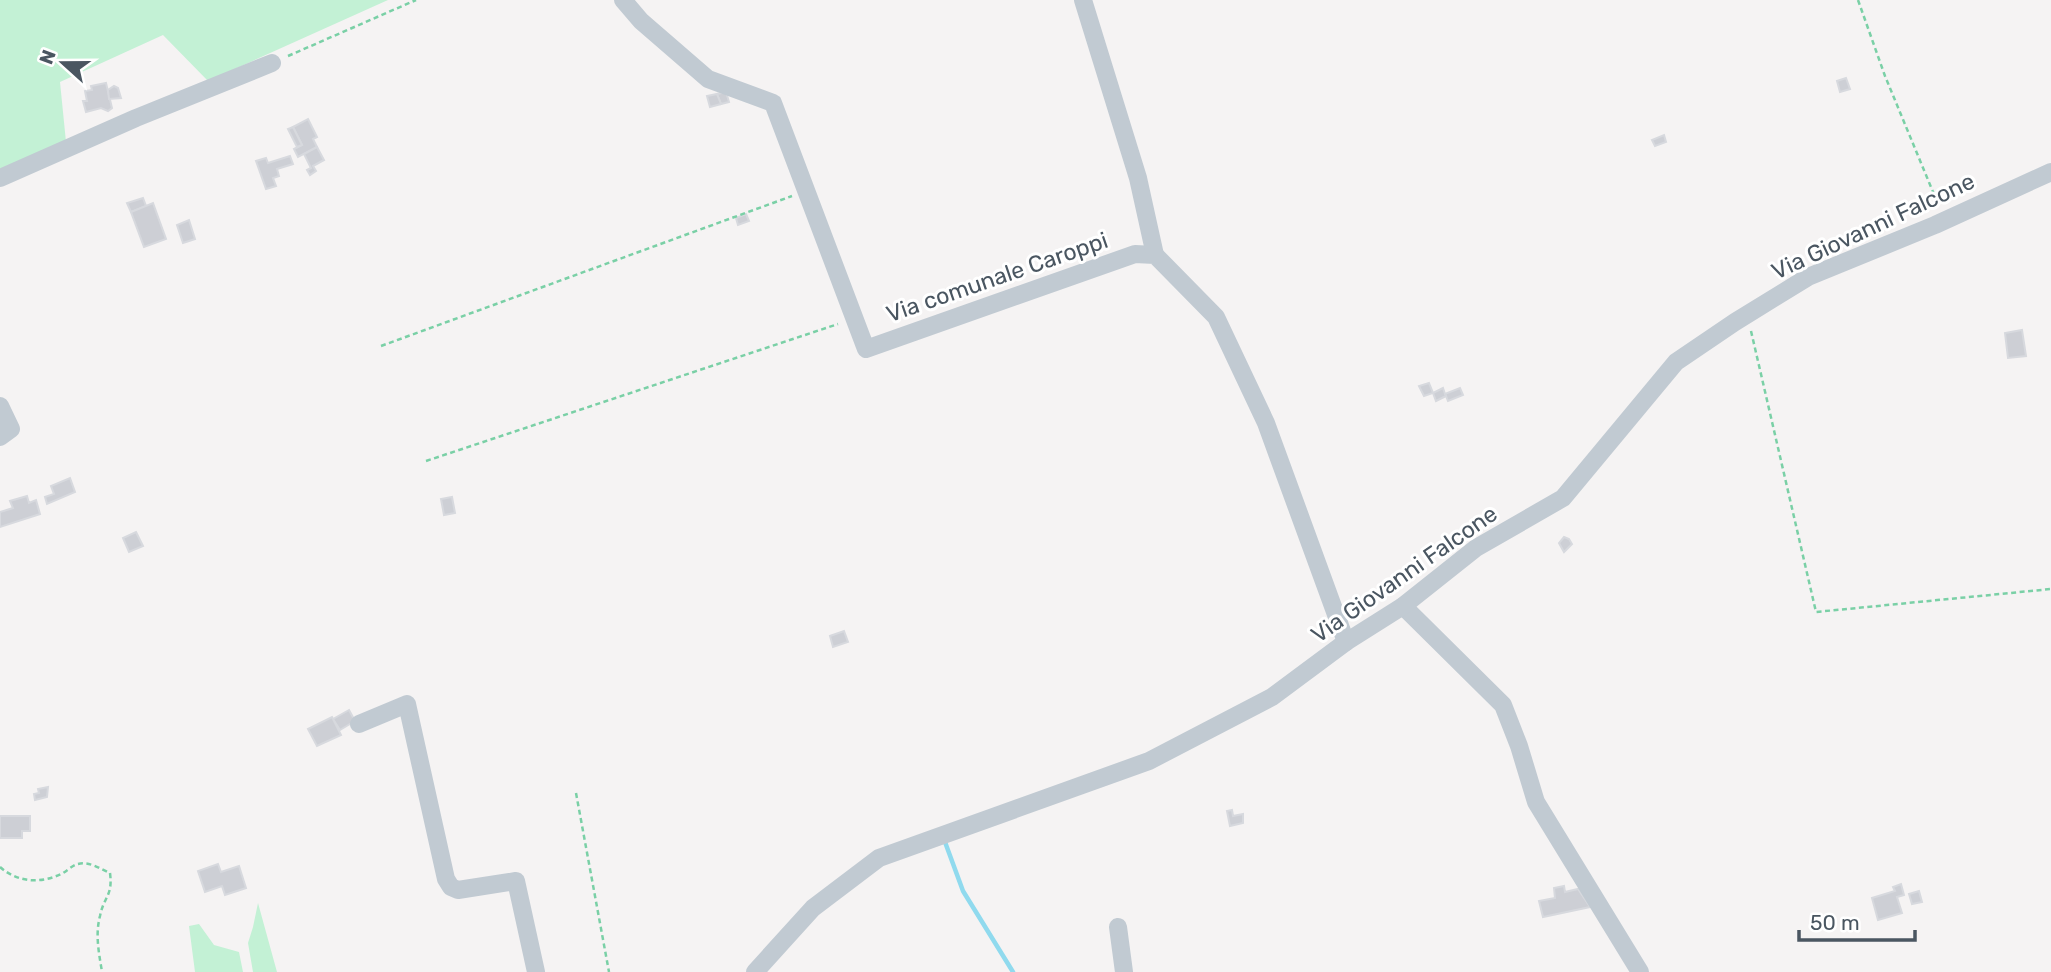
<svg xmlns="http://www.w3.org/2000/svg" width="2051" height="972" font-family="Rubik,sans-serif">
  <rect width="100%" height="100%" fill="#f5f3f3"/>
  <!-- green -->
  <g fill="#c3f1d5">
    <path d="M0,0H388L208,81L163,35L60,82L66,142L0,169Z"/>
    <path d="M258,903L277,972H253L248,943L253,927Z"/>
    <path d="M199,924L214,945L239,952L243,972H195L189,926Z"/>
  </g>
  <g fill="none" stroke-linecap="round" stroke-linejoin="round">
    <!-- stream -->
    <path stroke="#90daee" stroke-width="4.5" d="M945,842L963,891L1013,972"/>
  </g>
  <!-- building -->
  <g fill="#cdcfd5" stroke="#d7d9de" stroke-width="2">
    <path d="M1846,78L1850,89L1840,92L1837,81Z"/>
    <path d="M106,83L112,108L108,111L101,108L86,112L83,101H87L85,91L92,90L91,86Z"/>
    <path d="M114,86L118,88L121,98L109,99L108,90Z"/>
    <path d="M726,92L729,102L721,104L717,94Z"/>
    <path d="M717,94L721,104L710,107L707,96Z"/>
    <path d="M308,119L317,137L313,139L317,147L298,157L294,149L302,145L293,127Z"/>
    <path d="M293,127L302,145L297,147L288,129Z"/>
    <path d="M1664,135L1666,142L1655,146L1652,140Z"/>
    <path d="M317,147L324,160L313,166L316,171L310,175L307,170L311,168L304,154Z"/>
    <path d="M290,156L293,164L277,169L279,176L273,178L276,186L266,189L256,161L266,158L268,163Z"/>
    <path d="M143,198L146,206L131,212L127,203Z"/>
    <path d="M153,203L166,239L144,247L131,212Z"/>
    <path d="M746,214L749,221L738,225L736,218Z"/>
    <path d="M189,220L195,239L183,243L177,225Z"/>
    <path d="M2022,330L2026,356L2008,358L2005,333Z"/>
    <path d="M1429,383L1433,393L1424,396L1419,386Z"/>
    <path d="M1443,388L1445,394L1460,388L1463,395L1448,401L1446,396L1436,401L1433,393Z"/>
    <path d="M70,478L75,492L47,504L45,497L54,494L51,486Z"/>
    <path d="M27,496L29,503L36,500L40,514L0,527V512L13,508L10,501Z"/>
    <path d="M452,497L455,513L444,515L441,499Z"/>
    <path d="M136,532L143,546L129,552L123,538Z"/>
    <path d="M1564,537L1569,539L1572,544L1564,552L1559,543Z"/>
    <path d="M844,631L848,642L833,647L830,636Z"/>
    <path d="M349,710L355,721L340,730L333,719Z"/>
    <path d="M332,717L341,735L317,746L308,729Z"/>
    <path d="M48,787L47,797L35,800L34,794L39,793L38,789Z"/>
    <path d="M1232,810L1233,816L1243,814V823L1230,826L1227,811Z"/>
    <path d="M0,816H30V831H22V838H0Z"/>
    <path d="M218,864L221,872L239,866L246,888L225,895L222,886L205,892L198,871Z"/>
    <path d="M1901,884L1904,895L1897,897L1902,913L1878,920L1872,898L1895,891L1893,887Z"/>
    <path d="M1564,886L1565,892L1578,889L1590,907L1543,917L1539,901L1555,898L1554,888Z"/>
    <path d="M1919,891L1922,902L1912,904L1909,894Z"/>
  </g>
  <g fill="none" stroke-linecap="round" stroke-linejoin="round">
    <!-- path -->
    <g stroke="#7ad0a6" stroke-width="2.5" stroke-dasharray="5 3.5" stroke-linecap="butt">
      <path d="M1858,0L1885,76L1938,204"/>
      <path d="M288,56L416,0"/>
      <path d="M1751,331L1816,612L2051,589"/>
      <path d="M381,346L792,196"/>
      <path d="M426,461L838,324"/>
      <path d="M576,793L609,972"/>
      <path d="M0,867C18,883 42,884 63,873C68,870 73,865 78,864C89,861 101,869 110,873C113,896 104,896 100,916C95,935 99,953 102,972"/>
    </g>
    <!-- minor -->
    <g stroke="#c1cad2" stroke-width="18">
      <path d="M623,0L641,21L708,79L773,103L866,349L1135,254L1155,255L1216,317L1266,423L1346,642"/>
      <path d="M1083,0L1138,178L1155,255"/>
      <path d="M0,178L136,118L272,63"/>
      <path d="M0,406L11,429L0,437"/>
      <path d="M1403,606L1503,705L1519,746L1536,802L1640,972"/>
      <path d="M359,724L407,704L446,879L451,887L458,890L516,881L536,972"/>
      <path d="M1118,927L1124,972"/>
      <path d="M755,972L813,908L879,858L1149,761L1272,697L1346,642L1403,606L1476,548L1563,498L1676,362L1735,322L1808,277L1935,225L2051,172"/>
    </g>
  </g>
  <g text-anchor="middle" stroke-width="6" stroke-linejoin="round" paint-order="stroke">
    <!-- street labels -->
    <g font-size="23" fill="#4a5661" stroke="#fff">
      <text transform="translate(1873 226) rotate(-25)" y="8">Via Giovanni Falcone</text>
      <text transform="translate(997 277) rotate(-19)" y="8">Via comunale Caroppi</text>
      <text transform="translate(1404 574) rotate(-35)" y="8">Via Giovanni Falcone</text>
    </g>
  </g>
  <!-- north arrow -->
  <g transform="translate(63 63) rotate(291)" stroke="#ffffff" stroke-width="5" paint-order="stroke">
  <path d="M0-5L12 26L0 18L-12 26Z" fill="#4a5661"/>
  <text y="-10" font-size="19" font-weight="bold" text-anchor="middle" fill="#4a5661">N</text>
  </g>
  <!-- scale -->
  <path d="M1799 930v10h116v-10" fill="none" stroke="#4a5661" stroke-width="3.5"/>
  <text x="1810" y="930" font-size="21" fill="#4a5661" stroke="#ffffff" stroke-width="5" paint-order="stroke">50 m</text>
</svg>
